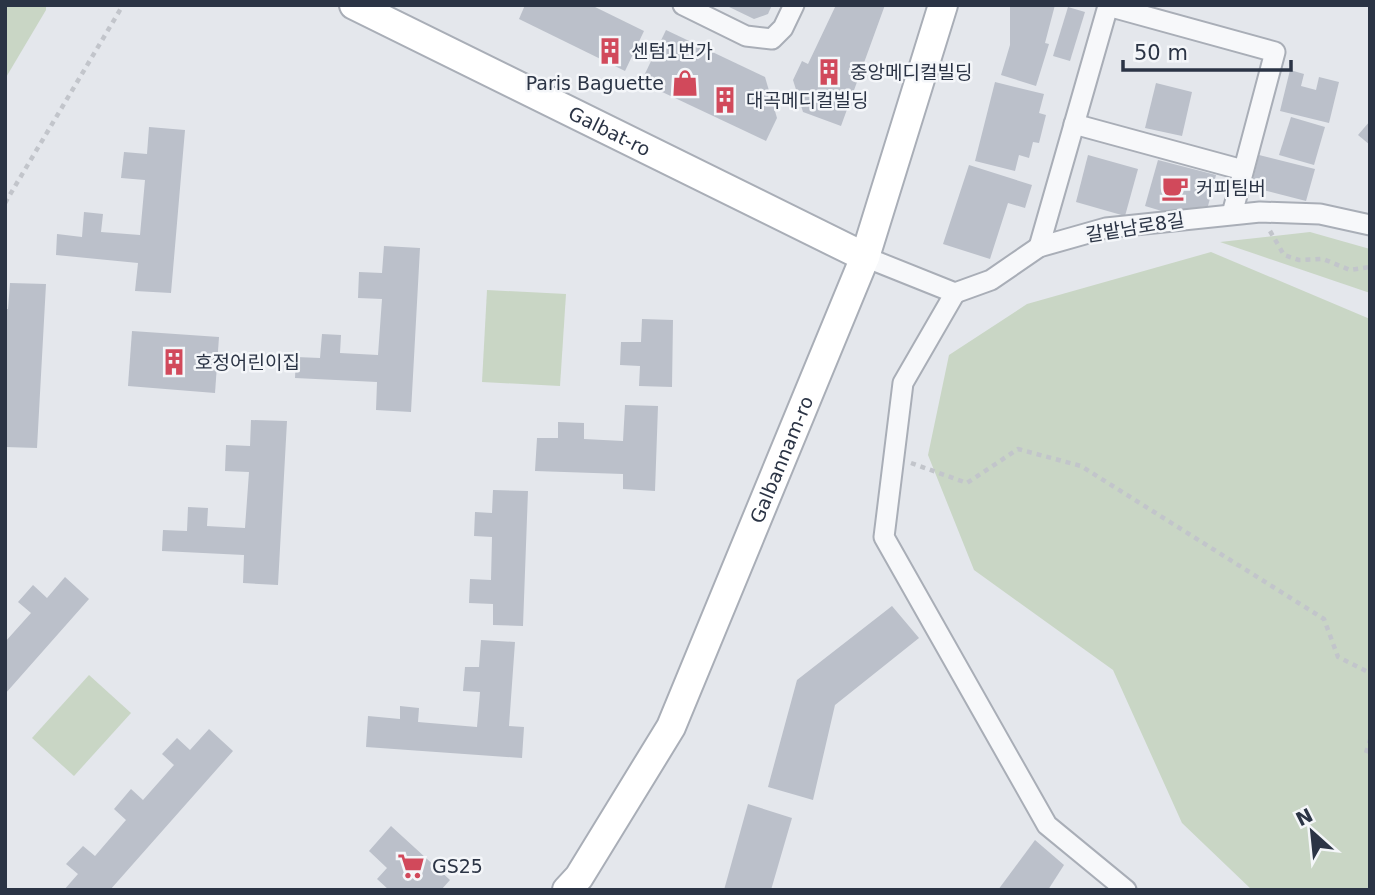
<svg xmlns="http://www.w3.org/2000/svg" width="1375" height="895" font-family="'DejaVu Sans','Noto Sans KR',sans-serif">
  <rect width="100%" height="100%" fill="#e4e7ec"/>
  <!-- green -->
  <g fill="#c9d6c5">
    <path d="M5,5H46V10L5,79Z"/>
    <path d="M1310,232L1370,249V293L1220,242Z"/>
    <path d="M1211,252L1370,319V890H1252L1182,823L1113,670L974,570L928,455L949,355L1027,304Z"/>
    <path d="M487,290L566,294L560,386L482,382Z"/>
    <path d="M89,675L131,713L74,776L32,738Z"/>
  </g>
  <!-- building -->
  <g fill="#bbc0ca">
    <path d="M525,5H591L644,31L625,71L519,19Z"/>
    <path d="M725,5H772L768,14L754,19Z"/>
    <path d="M836,5H885L841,126L803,112L793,80L802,61L808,64Z"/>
    <path d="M1010,5H1055L1045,43L1049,44L1036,86L1001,75L1010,45Z"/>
    <path d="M1068,7L1085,12L1070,61L1053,56Z"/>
    <path d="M666,30L765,77L777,118L766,141L641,82Z"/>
    <path d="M1290,70L1304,74L1301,86L1316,90L1319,77L1339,82L1329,123L1280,111Z"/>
    <path d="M995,82L1044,94L1039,113L1046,115L1039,143L1033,142L1029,158L1019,155L1015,171L975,161Z"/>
    <path d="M1156,83L1192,92L1182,136L1145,128Z"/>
    <path d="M1291,117L1325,127L1314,165L1279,155Z"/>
    <path d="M1370,121V145L1358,135Z"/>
    <path d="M149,127L185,130L171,293L135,291L138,263L56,255L57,234L82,237L84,212L103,214L101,232L140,235L145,180L121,178L124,152L147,154Z"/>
    <path d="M1088,155L1138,169L1125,216L1076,202Z"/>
    <path d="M1259,155L1315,169L1306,201L1251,187Z"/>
    <path d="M1158,160L1216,175L1208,206L1165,212L1145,206Z"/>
    <path d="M969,165L1032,185L1025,208L1008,203L990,259L943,244Z"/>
    <path d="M384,246L420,248L411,412L376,410L377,382L295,378L296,357L320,358L322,334L341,335L340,353L378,355L382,299L358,298L359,272L382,273Z"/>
    <path d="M10,283L46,284L37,448L5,447L7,335H5V309H8Z"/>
    <path d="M642,319L673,320L672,387L639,386L640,366L620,365L621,342H641Z"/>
    <path d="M132,331L219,337L215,393L128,386Z"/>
    <path d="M625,405L658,406L655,491L623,489V474L535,471L537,438H558V422L584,423V439L623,441Z"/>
    <path d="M251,420L287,421L278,585L243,583L244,555L162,551L163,530L187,531L188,507L208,508L207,526L245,528L249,472L225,471L226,445L250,446Z"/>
    <path d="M493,490L528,491L523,626L493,625V604L469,603L470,579L491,580L492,537L474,536L475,512L492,513Z"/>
    <path d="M65,577L89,599L5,694V642L31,613L18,602L33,585L47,598Z"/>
    <path d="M892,606L919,638L835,705L813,800L768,787L797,680Z"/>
    <path d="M481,640L515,642L509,726L524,727L522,758L366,747L368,716L400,719V706L419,708L418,722L477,727L480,692L463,691L465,667H479Z"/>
    <path d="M209,729L233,751L110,890H64L78,874L66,864L83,846L95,856L126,820L114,809L131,789L143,800L174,765L162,754L177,738L190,750Z"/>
    <path d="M748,804L792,818L771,890H724Z"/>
    <path d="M391,826L450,880L441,890H389L377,879L387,868L369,851Z"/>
    <path d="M1035,840L1064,865L1048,890H998Z"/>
  </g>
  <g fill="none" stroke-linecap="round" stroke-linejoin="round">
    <defs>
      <g id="minor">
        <path d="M683,5L746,36L772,39L783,28L794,5"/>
        <path d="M1074,124L1243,170"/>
        <path d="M1039,247L1108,6L1275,52L1232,214"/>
        <path d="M865,257L955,293L991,280L1039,247L1106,228L1260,212L1320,214L1370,225"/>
        <path d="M955,293L903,383L884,537L1047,825L1126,890"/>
      </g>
      <g id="secondary">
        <path id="s1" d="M354,5L865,257"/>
        <path id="s2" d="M567,890L579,877L671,727L865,257L943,5"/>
      </g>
    </defs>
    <!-- minor casing -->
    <use href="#minor" stroke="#a9aeb7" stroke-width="23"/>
    <!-- secondary casing -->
    <use href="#secondary" stroke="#a9aeb7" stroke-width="32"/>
    <!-- path -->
    <g stroke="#c2c5cb" stroke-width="4.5" stroke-dasharray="5 5" stroke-linecap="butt">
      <path d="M5,203L123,5"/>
      <path d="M1270,231L1284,255L1299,260L1323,259L1350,270L1370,267"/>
      <path d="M911,463L967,483L1018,449L1081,466L1324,619L1338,657L1370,673"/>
      <path d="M1366,753L1370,740"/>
    </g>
    <!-- minor -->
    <use href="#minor" stroke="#f7f8fa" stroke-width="19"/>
    <!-- secondary -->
    <use href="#secondary" stroke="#fff" stroke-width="28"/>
  </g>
  <!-- icons -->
  <defs>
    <symbol id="building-bare" viewBox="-9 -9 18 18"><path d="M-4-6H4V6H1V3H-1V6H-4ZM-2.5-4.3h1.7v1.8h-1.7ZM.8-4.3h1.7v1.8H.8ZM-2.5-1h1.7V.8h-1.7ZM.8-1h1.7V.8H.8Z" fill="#d1495b" stroke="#f4f6f9" stroke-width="2.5" paint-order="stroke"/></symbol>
    <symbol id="shop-bare" viewBox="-9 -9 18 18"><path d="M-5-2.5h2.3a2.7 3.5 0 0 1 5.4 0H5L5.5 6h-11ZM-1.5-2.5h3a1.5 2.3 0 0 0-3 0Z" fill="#d1495b" stroke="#f4f6f9" stroke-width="2.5" paint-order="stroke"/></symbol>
    <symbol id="cafe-bare" viewBox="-9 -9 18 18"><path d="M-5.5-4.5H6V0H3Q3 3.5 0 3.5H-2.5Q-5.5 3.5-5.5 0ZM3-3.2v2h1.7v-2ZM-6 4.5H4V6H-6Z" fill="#d1495b" stroke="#f4f6f9" stroke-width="2.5" paint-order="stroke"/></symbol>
    <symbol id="supermarket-bare" viewBox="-9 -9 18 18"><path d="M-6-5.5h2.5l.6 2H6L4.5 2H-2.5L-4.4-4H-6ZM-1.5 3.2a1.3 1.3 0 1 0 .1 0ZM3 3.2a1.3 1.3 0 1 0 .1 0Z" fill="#d1495b" stroke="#f4f6f9" stroke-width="2.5" paint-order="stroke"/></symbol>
  </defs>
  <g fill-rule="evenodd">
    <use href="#building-bare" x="591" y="32" width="38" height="38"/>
    <use href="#building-bare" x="810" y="53" width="38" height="38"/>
    <use href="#shop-bare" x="666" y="64" width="38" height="38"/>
    <use href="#building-bare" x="706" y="81" width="38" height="38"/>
    <use href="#cafe-bare" x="1156" y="169" width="38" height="38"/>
    <use href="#building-bare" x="155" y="343" width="38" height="38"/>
    <use href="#supermarket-bare" x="392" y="847" width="38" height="38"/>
  </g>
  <g text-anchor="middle" stroke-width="5" stroke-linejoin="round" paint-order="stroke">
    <!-- poi labels -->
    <g font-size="19" fill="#2b3445" stroke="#f4f6f9" text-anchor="start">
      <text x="631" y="58">센텀1번가</text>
      <text x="850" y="79">중앙메디컬빌딩</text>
      <text x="664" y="90" text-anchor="end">Paris Baguette</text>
      <text x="746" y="107">대곡메디컬빌딩</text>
      <text x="1196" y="195">커피팀버</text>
      <text x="195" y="369">호정어린이집</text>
      <text x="432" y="873">GS25</text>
    </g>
    <!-- street labels -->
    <g font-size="19" fill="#2b3445" stroke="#f4f6f9">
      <text dy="7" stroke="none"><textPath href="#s1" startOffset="285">Galbat-ro</textPath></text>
      <text transform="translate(1135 227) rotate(-9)" y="7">갈밭남로8길</text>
      <text dy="7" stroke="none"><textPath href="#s2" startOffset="483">Galbannam-ro</textPath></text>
    </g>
  </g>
  <!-- border -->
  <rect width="1375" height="895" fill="none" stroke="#2b3445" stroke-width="14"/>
  <!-- north arrow -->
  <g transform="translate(1312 832) rotate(333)" stroke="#f4f6f9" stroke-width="5" paint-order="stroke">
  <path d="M0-5L12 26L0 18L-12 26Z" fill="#2b3445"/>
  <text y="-10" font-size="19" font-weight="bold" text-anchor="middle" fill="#2b3445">N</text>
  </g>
  <!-- scale -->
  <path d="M1123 60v10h168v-10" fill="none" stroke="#2b3445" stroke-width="3.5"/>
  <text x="1134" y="60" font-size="21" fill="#2b3445" stroke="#f4f6f9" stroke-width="5" paint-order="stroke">50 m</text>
</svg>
